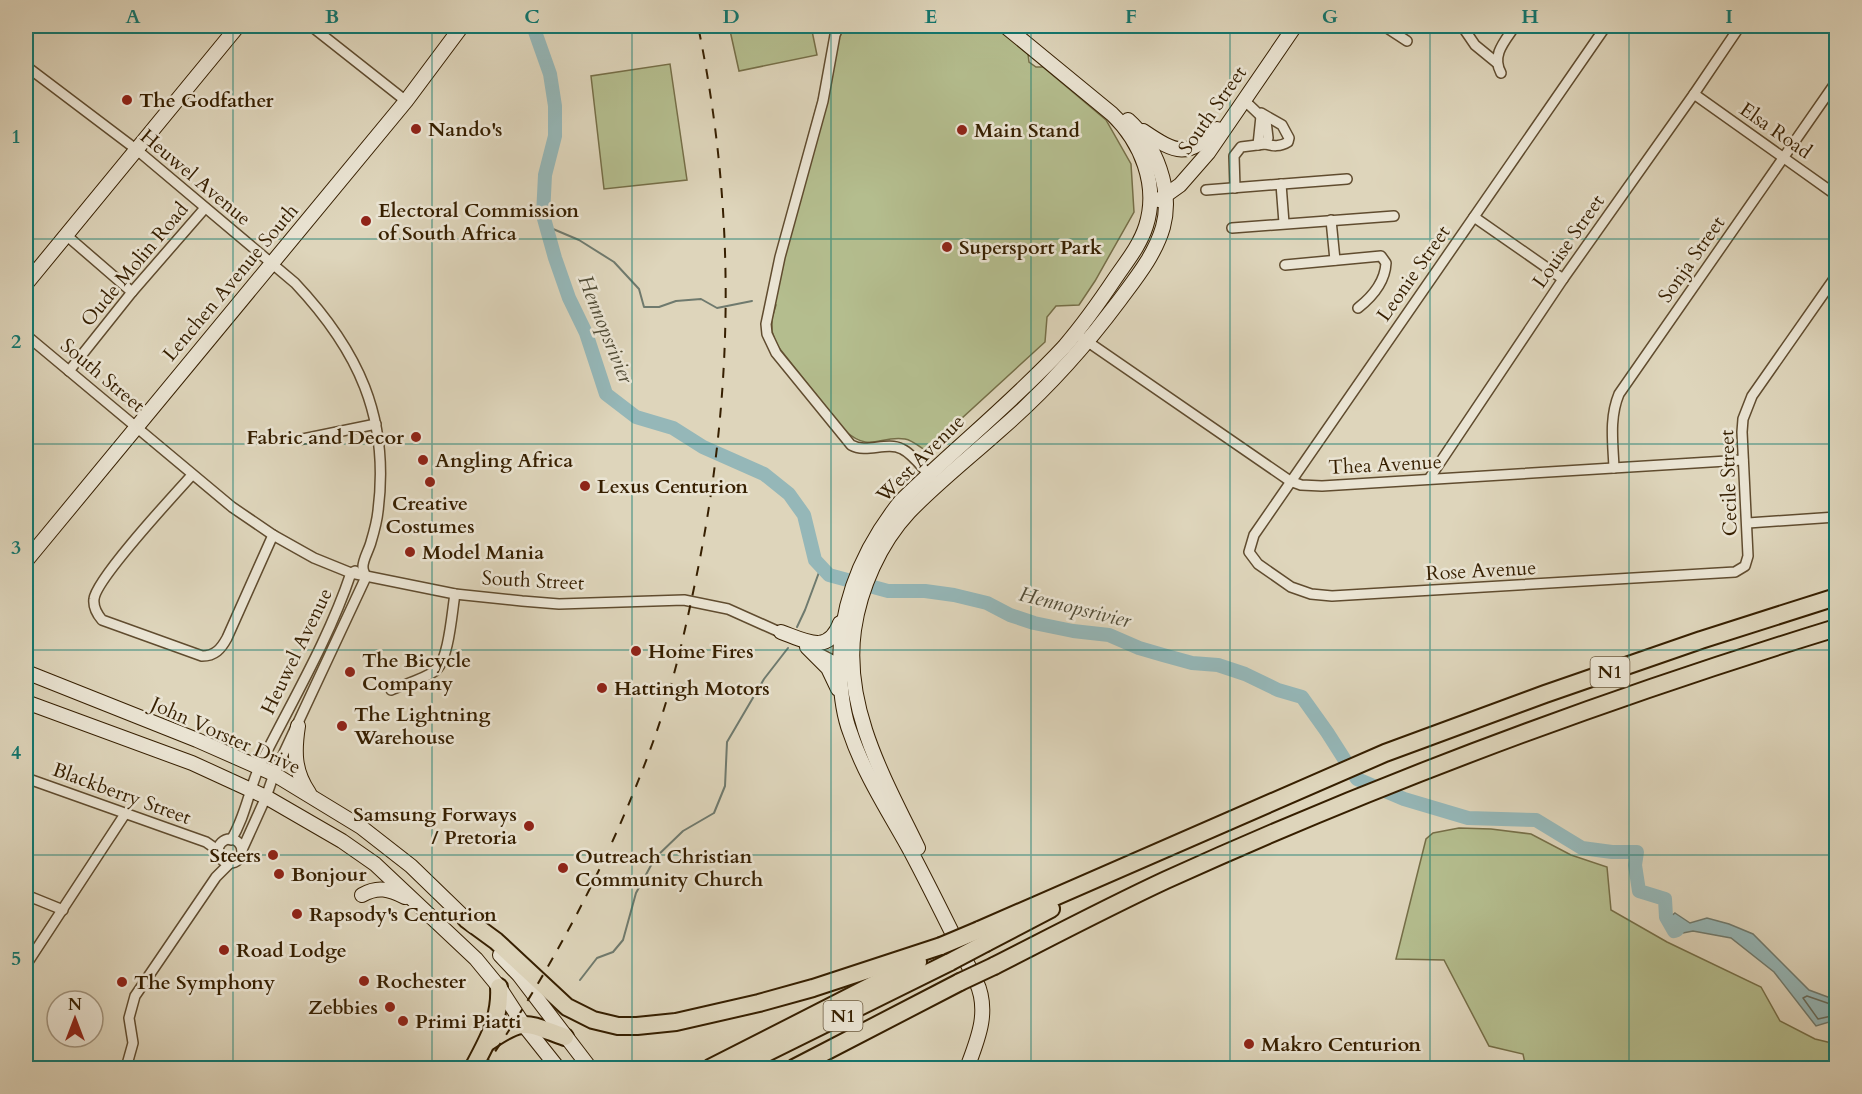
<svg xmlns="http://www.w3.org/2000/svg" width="1862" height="1094" font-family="Cardo,serif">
  <rect width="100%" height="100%" fill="#ded5bb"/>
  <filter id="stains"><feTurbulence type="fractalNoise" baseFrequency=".00333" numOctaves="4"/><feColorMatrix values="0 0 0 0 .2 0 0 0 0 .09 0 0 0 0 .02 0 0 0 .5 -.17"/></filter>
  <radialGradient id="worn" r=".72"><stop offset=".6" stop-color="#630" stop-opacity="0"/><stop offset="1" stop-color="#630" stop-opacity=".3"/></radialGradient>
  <!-- green -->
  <g fill="#b4bd8e" stroke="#756e47" stroke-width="1.5">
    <path d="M729,26H811L817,55L739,71Z"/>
    <path d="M834,26H997L1028,54L1029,62L1036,67H1043L1106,120L1131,164L1134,212L1095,281L1079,305L1056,306L1047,317L1045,342L926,451C920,447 912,440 905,439C879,435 871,454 844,430L776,344L772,331V318L776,305L766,302L788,211L818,101Z"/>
    <path d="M670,64L687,180L604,189L591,76Z"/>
    <path d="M1459,828L1491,829L1531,834L1571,855L1607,867L1611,910L1667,942L1761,987L1780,1021L1815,1039L1836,1044V1068H1526L1523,1054L1489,1046L1444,960L1396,959L1426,839L1433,833Z"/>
  </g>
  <!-- water -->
  <path fill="#95b7b8" stroke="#6f7a6e" stroke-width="1.5" d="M1675,913L1690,923L1707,918L1729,924L1753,934L1809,990L1836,1000V1020L1816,1026L1774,972L1731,938L1693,931L1673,935L1665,921Z"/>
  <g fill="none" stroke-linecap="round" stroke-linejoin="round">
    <!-- shore -->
    <path stroke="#666b5c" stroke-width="1.5" d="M1836,1006L1807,996L1803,998L1818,1019L1836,1015"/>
    <!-- stream -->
    <g stroke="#6f7a6e" stroke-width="2">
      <path d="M546,226L579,240L614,262L639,289L644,307H659L676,301L701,299L717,308L752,301"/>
      <path d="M797,627L805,610L821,567"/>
      <path d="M580,980L597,958L613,952L623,940L636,893L655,858L683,831L714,813L725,786L727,742L764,679L788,648"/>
    </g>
    <!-- river -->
    <path stroke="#95b7b8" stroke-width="14" d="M533,26L550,74L555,106V136L545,175L543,215L555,258L569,298L586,333L606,394L636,417L673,428L703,447L764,474L789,494L804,515L815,560L829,575L888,591H925L954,595L987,603L1010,615L1034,623L1073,631L1109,635L1139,648L1163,655L1192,663L1218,665L1245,674L1278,690L1302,697L1327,732L1357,779L1404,799L1468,818L1536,820L1582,848L1612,852H1637L1635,865L1639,891L1665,899L1666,917L1674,931L1677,930"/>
    <defs>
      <g id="street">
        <path d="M311,26L406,101"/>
        <path d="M839,26L835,35L823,101L780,257L766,324L767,334L776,353L851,445C867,454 886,441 902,449C913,454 923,469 932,478"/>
        <path d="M1384,26L1407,41"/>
        <path d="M1462,26L1475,45L1497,63"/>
        <path d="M1606,26L1254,535L1249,552L1258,564L1291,587L1311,594L1332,596L1735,572L1745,566L1748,556L1742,432L1743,419L1752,396L1836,276"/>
        <path d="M26,66L137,150L295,283C358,350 390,417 378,511C377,521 374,532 371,542C369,550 362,561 363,568C363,571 365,574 366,577L274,774L266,797L242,850"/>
        <path d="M1501,73C1491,55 1505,41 1515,26"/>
        <path d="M1694,94L1836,195"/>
        <path d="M1261,113L1282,125L1289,138L1288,142C1280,147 1273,146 1265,144"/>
        <path d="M1258,145L1261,116"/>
        <path d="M1281,184L1284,223"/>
        <path d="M1235,188L1234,156L1241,147L1265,144L1268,138L1266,121L1244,100"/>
        <path d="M1206,190L1347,179"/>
        <path d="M1474,217L1563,279"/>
        <path d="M1331,220L1335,260"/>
        <path d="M1232,228L1394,216"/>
        <path d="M66,235L132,292"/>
        <path d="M1285,265L1381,256L1386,263C1385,282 1372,297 1358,308"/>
        <path d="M1075,333L1290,481L1301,485L1322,486L1743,460"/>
        <path d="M26,335L232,507L273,535L314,558L351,573L455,594L522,601L559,604L684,600L728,609L784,634"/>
        <path d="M69,371L132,292L205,208"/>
        <path d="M298,440L376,424"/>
        <path d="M1614,468C1613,443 1609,418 1619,394L1836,82"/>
        <path d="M192,475C174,495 96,579 94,599C93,607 97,614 102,620L202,656C215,656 221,649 227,638L273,535"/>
        <path d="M1429,479L1563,279L1694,94L1740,26"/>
        <path d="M1748,523L1836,517"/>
        <path d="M817,652L844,666"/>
        <path d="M391,690C405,684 422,680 435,671C449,661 452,611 455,594"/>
        <path d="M26,778L206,842L219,851"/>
        <circle cx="230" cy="851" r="12"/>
        <path d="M231,840C246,816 249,788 261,763C292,701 329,639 351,573L355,571"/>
        <path d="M26,895L63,910"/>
        <path d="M26,965L125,814"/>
        <path d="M126,1068L133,1043L129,1018L135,996L216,877L230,863"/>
      </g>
      <g id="secondary">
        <path d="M1143,131C1177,154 1187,158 1217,129"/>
        <path d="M1159,200L1180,185L1208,153L1295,26"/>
        <path d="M26,284L238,26"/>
        <path d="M26,561L406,101L462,26"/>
        <path d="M781,632C806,641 828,655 840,623"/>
        <path d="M807,647L828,668L838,689"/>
        <path d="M26,672L197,740L274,774L361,827L411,866L473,926"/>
        <path d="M26,702L192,763L266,797L342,841L375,864L476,959L499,987L523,1024L558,1068"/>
        <path d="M298,726C294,752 294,771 309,793"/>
        <path d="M918,848C885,780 843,708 854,630C860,588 880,543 909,512C937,483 970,457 1000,430C1045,391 1084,348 1119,301C1136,278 1155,255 1163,227C1173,190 1156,145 1128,120"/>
        <path d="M362,895C378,886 389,889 405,897"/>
        <path d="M500,955L519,975L590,1068"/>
        <path d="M967,1068C978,1039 990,1011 976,981C954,937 933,893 910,850C889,812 864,774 850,732C843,714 841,694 840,674C838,608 860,552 901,501C954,449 1013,402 1064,347C1083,325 1100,301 1116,277C1127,261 1140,245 1146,226C1159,185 1141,142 1112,114L1005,26"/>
      </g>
      <g id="highway">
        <path d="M466,919L496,941L567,1007L593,1020L618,1026H637L676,1022L759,1003L813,988L941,946"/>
        <path d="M979,930L1385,753L1545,694L1701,640L1836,597"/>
        <path d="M986,943L1051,909"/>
        <path d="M994,966C1051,937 1108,907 1166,880C1384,781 1608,698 1836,628"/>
        <path d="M488,1042C524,1017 526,1023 565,1037"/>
        <path d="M473,1068C487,1042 501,1018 499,987"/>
        <path d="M710,1068L918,962"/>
        <path d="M736,1068L950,962"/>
        <path d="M794,1068L960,982"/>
      </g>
    </defs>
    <!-- street casing -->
    <use href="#street" stroke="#604c2f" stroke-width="12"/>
    <!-- secondary casing -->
    <use href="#secondary" stroke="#361f00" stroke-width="16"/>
    <!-- highway casing -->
    <use href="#highway" stroke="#361f00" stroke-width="20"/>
    <!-- street -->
    <use href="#street" stroke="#eae4d3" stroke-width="9"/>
    <!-- secondary -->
    <use href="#secondary" stroke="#eae4d3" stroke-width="14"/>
    <!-- highway -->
    <use href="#highway" stroke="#ded5bb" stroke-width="16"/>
    <!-- rail -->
    <path stroke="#361f00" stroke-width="2" stroke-dasharray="10 10" stroke-linecap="butt" d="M484,1068C553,967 611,858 653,742C671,692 683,640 694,588C734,400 737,214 698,26"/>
    <defs>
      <g id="highway-bridge">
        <path d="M941,946L979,930"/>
        <path d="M950,962L986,943"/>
        <path d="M960,982L994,966"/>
      </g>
    </defs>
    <!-- highway-bridge casing -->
    <use href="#highway-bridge" stroke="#361f00" stroke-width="20" stroke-linecap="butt"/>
    <!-- highway-bridge -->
    <use href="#highway-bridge" stroke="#ded5bb" stroke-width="16"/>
  </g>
  <!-- grid -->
  <path fill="none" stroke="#0f766e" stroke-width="1.5" stroke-opacity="0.55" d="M233,26V1068M432,26V1068M632,26V1068M831,26V1068M1031,26V1068M1230,26V1068M1430,26V1068M1629,26V1068M26,239H1836M26,444H1836M26,650H1836M26,855H1836"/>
  <!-- markers -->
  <g fill="#8f2418" stroke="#eae4d3" stroke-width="2">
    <circle cx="127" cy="100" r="6"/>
    <circle cx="416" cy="129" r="6"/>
    <circle cx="962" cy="130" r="6"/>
    <circle cx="366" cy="221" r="6"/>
    <circle cx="947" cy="247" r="6"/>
    <circle cx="416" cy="437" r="6"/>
    <circle cx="423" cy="460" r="6"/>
    <circle cx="430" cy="482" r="6"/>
    <circle cx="585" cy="486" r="6"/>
    <circle cx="410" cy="552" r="6"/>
    <circle cx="636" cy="651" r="6"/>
    <circle cx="350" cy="672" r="6"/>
    <circle cx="602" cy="688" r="6"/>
    <circle cx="342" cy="726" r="6"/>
    <circle cx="529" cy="826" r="6"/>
    <circle cx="273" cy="855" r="6"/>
    <circle cx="563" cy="868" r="6"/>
    <circle cx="279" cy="874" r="6"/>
    <circle cx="297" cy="914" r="6"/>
    <circle cx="224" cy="950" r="6"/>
    <circle cx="364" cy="981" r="6"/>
    <circle cx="122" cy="982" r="6"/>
    <circle cx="390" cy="1007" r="6"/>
    <circle cx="403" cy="1021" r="6"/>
    <circle cx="1249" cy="1044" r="6"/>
  </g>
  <g text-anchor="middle" stroke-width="5" stroke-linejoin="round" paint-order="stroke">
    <!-- shield labels -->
    <g fill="#eae4d3" stroke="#6c5a3f" stroke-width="1.5">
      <rect x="1590.5" y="657" width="39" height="30" rx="4.5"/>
      <rect x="823.5" y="1001" width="39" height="30" rx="4.5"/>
    </g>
    <g font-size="18" font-weight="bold" fill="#361f00">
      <text x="1610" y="678">N1</text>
      <text x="843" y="1022">N1</text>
    </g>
    <!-- poi labels -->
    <g font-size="20" font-weight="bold" fill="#361f00" stroke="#eae4d3" text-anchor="start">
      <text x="139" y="107">The Godfather</text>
      <text x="428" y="136">Nando's</text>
      <text x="974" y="137">Main Stand</text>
      <text x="378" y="217">Electoral Commission<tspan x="378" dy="23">of South Africa</tspan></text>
      <text x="959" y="254">Supersport Park</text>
      <text x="404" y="444" text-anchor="end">Fabric and Decor</text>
      <text x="435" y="467">Angling Africa</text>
      <text x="597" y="493">Lexus Centurion</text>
      <text x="430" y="510" text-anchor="middle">Creative<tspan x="430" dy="23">Costumes</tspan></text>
      <text x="422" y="559">Model Mania</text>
      <text x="648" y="658">Home Fires</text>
      <text x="362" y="667">The Bicycle<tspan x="362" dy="23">Company</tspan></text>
      <text x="614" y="695">Hattingh Motors</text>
      <text x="354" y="721">The Lightning<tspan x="354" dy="23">Warehouse</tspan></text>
      <text x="517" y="821" text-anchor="end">Samsung Forways<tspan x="517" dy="23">/ Pretoria</tspan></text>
      <text x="261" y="862" text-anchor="end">Steers</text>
      <text x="575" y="863">Outreach Christian<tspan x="575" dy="23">Community Church</tspan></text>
      <text x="291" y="881">Bonjour</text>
      <text x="309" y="921">Rapsody's Centurion</text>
      <text x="236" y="957">Road Lodge</text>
      <text x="376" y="988">Rochester</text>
      <text x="134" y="989">The Symphony</text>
      <text x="378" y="1014" text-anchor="end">Zebbies</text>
      <text x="415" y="1028">Primi Piatti</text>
      <text x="1261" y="1051">Makro Centurion</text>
    </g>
    <!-- street labels -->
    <g font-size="20" fill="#361f00" stroke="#eae4d3">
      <text transform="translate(1212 110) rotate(-55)" y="7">South Street</text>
      <text transform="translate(1776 130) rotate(35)" y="7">Elsa Road</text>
      <text transform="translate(196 177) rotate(40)" y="7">Heuwel Avenue</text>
      <text transform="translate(1568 241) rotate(-55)" y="7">Louise Street</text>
      <text transform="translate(1691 259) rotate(-55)" y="7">Sonja Street</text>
      <text transform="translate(134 264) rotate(-50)" y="7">Oude Molin Road</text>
      <text transform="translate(1413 273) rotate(-55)" y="7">Leonie Street</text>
      <text transform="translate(230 282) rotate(-50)" y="7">Lenchen Avenue South</text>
      <text transform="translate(103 375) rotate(40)" y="7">South Street</text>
      <text transform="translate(920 458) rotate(-45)" y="7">West Avenue</text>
      <text transform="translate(1385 464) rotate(-3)" y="7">Thea Avenue</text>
      <text transform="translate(1728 483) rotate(-92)" y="7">Cecile Street</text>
      <text transform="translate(1481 570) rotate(-3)" y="7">Rose Avenue</text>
      <text transform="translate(533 580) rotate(3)" y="7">South Street</text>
      <text transform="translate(296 651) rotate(-64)" y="7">Heuwel Avenue</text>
      <text transform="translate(226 735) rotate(24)" y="7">John Vorster Drive</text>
      <text transform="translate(122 793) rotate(20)" y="7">Blackberry Street</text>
    </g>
    <!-- water labels -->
    <g font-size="21" font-style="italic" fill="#524d37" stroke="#eae4d3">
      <text transform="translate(606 329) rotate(68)" y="7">Hennopsrivier</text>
      <text transform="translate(1075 607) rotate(14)" y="7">Hennopsrivier</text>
    </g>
  </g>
  <!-- margin -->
  <rect width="1862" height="1094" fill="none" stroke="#ded5bb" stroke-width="66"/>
  <!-- north arrow -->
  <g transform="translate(75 1019)"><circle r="28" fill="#eae4d3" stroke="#a2957f" stroke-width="1.5"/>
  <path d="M0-4.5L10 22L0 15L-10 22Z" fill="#8f2418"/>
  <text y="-9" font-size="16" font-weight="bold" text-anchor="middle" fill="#361f00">N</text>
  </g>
  <rect x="33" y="33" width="1796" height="1028" fill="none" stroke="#0f766e" stroke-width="2"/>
  <g font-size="20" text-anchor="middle" font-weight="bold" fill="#0f766e">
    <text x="133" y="23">A</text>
    <text x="332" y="23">B</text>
    <text x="532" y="23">C</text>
    <text x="731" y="23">D</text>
    <text x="931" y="23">E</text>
    <text x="1131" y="23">F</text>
    <text x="1330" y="23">G</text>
    <text x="1530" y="23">H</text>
    <text x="1729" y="23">I</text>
    <text x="16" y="143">1</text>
    <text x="16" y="348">2</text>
    <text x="16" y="554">3</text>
    <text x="16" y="759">4</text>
    <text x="16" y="965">5</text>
  </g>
  <rect width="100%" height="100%" filter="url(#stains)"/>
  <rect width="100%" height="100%" fill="url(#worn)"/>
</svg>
